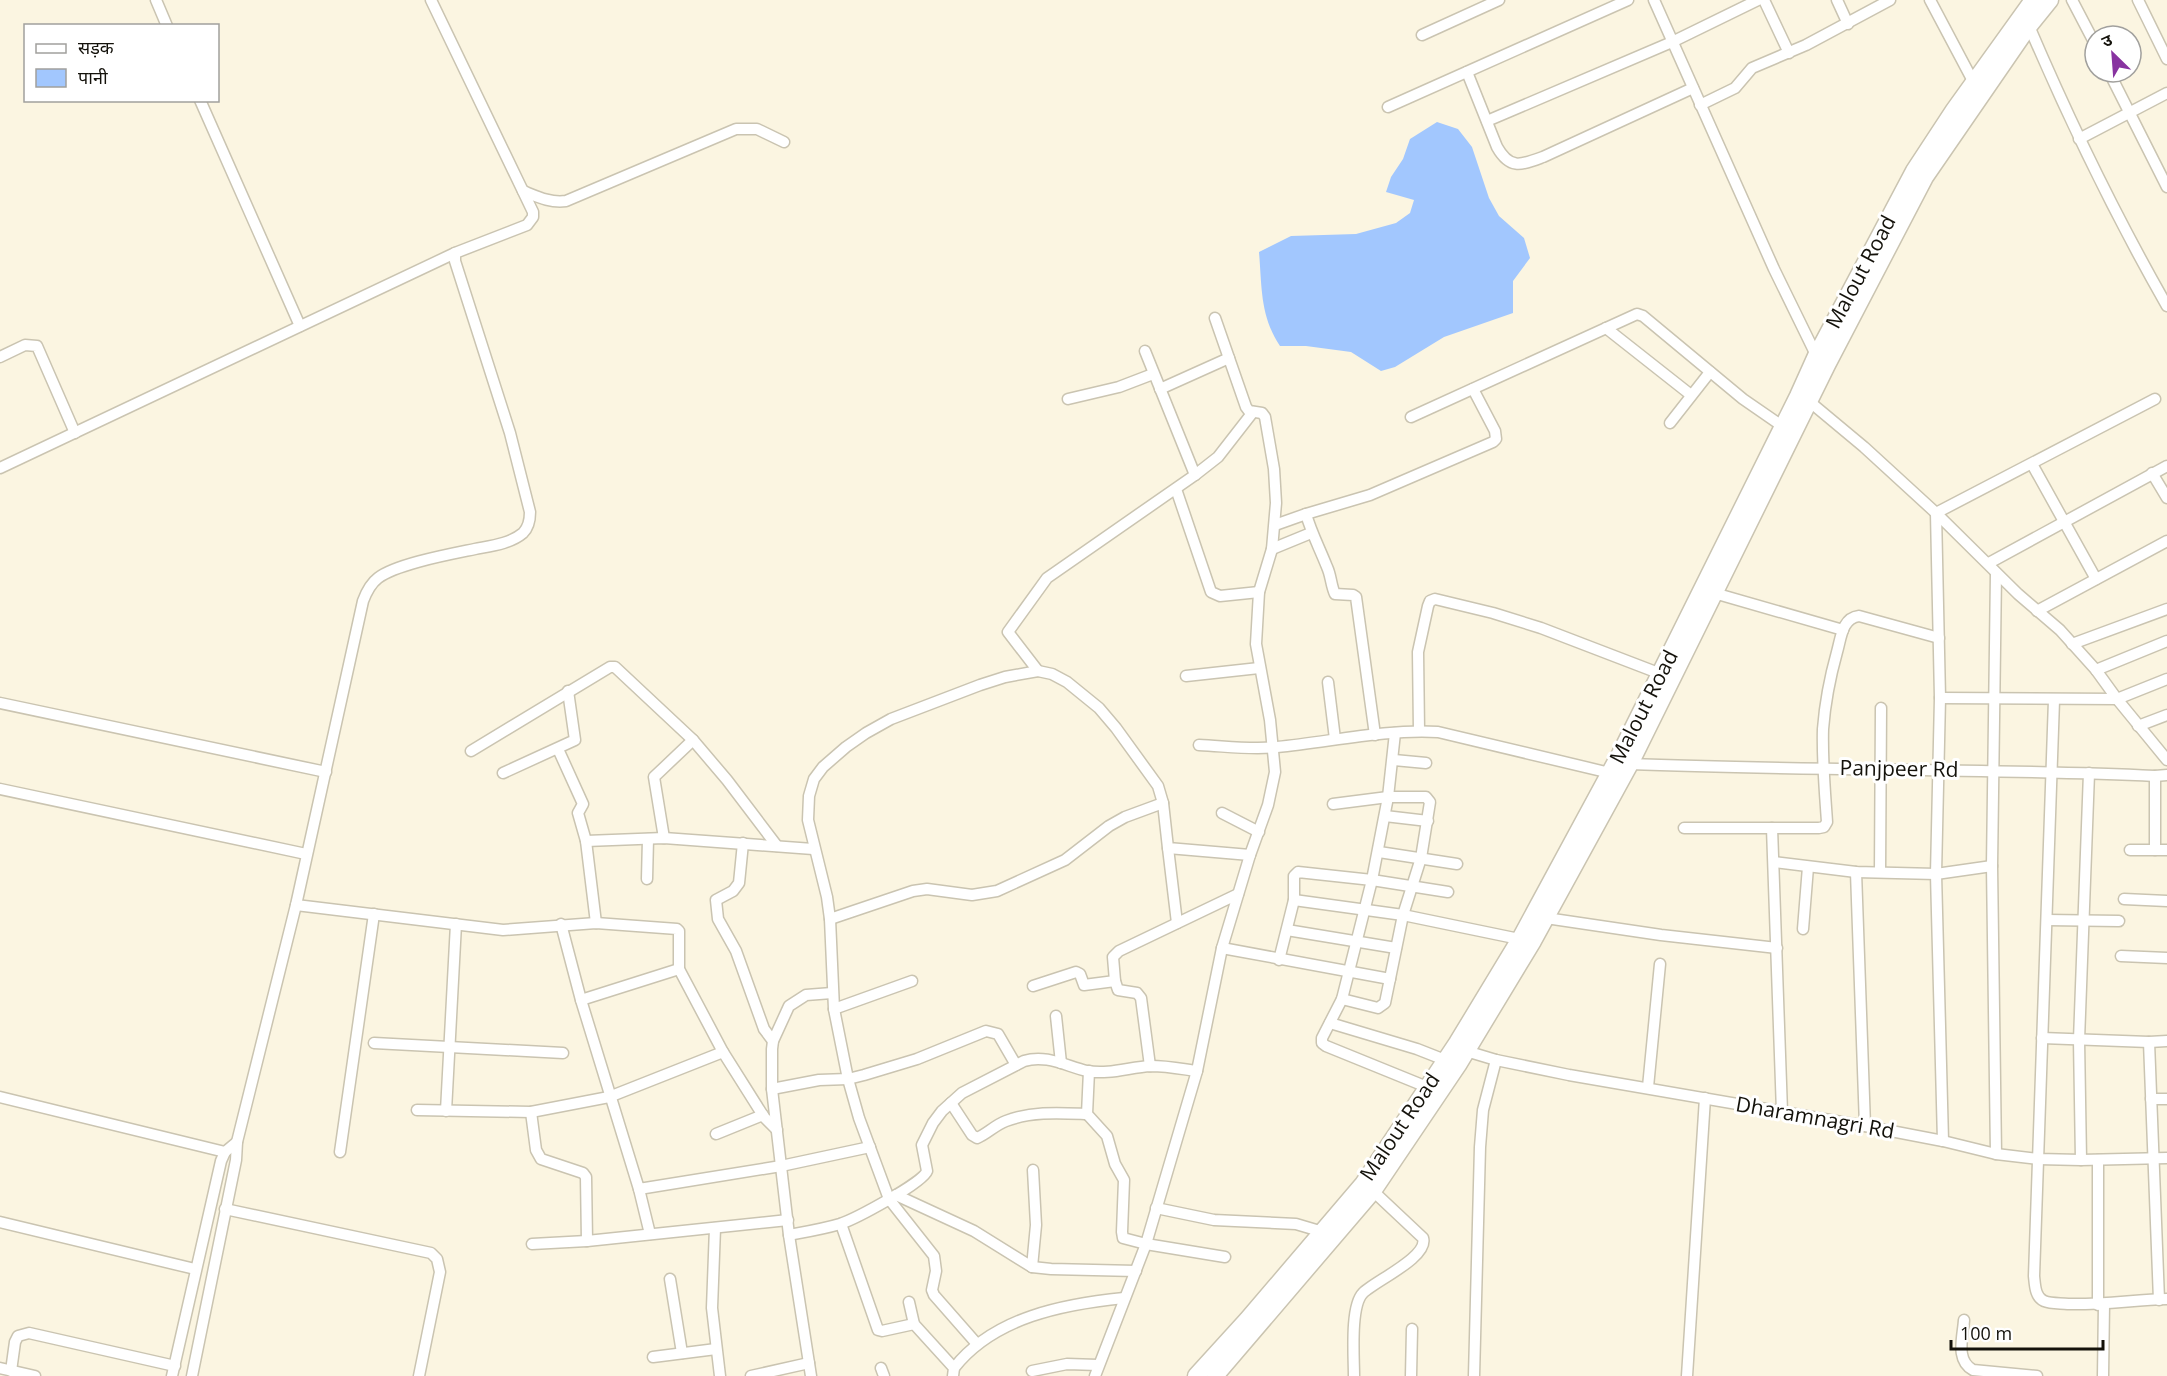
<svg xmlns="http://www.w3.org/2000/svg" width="2167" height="1376" font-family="'Open Sans','Noto Sans Devanagari',sans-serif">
  <rect width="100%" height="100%" fill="#fbf5e1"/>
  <!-- water -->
  <path fill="#a2c7fe" d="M1437,122L1458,129L1472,147L1489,198L1499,216L1524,238L1530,258L1513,281V313L1444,337L1395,367L1381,371L1351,352L1306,346H1280C1260,316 1262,287 1259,252L1291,236L1356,234L1396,223L1410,213L1414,200L1386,192L1391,177L1403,159L1410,139Z"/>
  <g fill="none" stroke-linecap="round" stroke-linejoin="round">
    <defs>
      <g id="minor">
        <path d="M156,0L167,26"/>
        <path d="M1654,0L1774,269L1817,357"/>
        <path d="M1764,0L1789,53"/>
        <path d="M1837,0L1848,24"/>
        <path d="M1930,0L1974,83"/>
        <path d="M2072,0L2095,44"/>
        <path d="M2138,0L2167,59"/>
        <path d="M2029,26C2070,122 2115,215 2167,306"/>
        <path d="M1422,35L1499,0"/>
        <path d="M1467,72L1497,147C1510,170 1521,165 1543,157L1693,88"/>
        <path d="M2109,72L2167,187"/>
        <path d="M200,100L300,326"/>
        <path d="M1700,105L1735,88L1752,68L1806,45L1890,0"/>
        <path d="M1388,107L1628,0"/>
        <path d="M1487,121L1672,42L1758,0"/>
        <path d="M2079,139L2167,93"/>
        <path d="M523,191C538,197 550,203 566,201L736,129H757L784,142"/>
        <path d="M1606,328L1691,395"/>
        <path d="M1145,351L1195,475"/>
        <path d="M0,357L25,345L37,346L75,433"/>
        <path d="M1160,389L1229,358"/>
        <path d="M1068,399L1119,387L1153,374"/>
        <path d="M1810,402L1864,447L1936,513L2018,594L2060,630L2096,670L2117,699L2167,760"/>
        <path d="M1411,417L1637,314L1643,316L1743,399L1782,426"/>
        <path d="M1670,423L1710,372"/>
        <path d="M2032,464L2096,579"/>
        <path d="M0,468L455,253"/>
        <path d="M2152,473L2167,498"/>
        <path d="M1176,489L1211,592L1220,596L1259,592"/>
        <path d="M1306,514C1311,532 1320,549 1327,567C1331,575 1331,586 1335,594L1353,595L1356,597L1375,735"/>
        <path d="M1275,525L1306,514L1370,495L1493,442L1496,439L1495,431L1473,389"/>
        <path d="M1272,549L1311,533"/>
        <path d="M1989,563L2167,466"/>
        <path d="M1714,593L1843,630"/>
        <path d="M2037,611L2167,541"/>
        <path d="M2072,644L2167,609"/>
        <path d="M2096,670L2167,641"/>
        <path d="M1038,671L1008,632L1047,578L1195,475L1218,457L1253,412"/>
        <path d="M1186,676L1259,668"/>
        <path d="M1328,682L1335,739"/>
        <path d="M1940,698L2117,699L2167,679"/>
        <path d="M2054,700L2034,1276C2035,1285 2035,1297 2044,1301C2051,1304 2061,1303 2068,1304C2101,1305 2134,1300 2167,1299"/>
        <path d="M0,703L326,772"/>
        <path d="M2138,726L2167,715"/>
        <path d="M1419,731L1418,652L1428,606L1430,601L1435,599L1493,613L1541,628L1661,674"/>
        <path d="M1395,733L1388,797L1372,880L1342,999L1322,1038V1043L1326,1046L1427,1087"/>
        <path d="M1199,745C1224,746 1252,750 1277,747C1330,742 1384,729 1438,732L1610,773"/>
        <path d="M558,749L583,804L578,813L586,841L596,923"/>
        <path d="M471,751L610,667H615L693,740L727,780L777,846"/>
        <path d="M1394,760L1426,763"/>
        <path d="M1630,764C1805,771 1980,768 2155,776L2167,775"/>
        <path d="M503,773L575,740L568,691"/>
        <path d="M0,789L306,854"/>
        <path d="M1333,804L1388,797H1426L1430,802L1421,858L1403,915L1385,1003L1378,1008L1342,999"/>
        <path d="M1222,813L1259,832"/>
        <path d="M1385,816L1428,821"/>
        <path d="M1684,828H1819L1824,827L1827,822C1825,792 1822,760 1823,729C1825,703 1830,677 1837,652C1841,638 1842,618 1859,616L1939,638"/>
        <path d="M1772,828L1782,1112"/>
        <path d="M664,838L654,777L693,740"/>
        <path d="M586,841L664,838L813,849"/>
        <path d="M743,843L739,883L733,891L716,900L718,919L736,951L764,1029L773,1041"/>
        <path d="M1168,848L1177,923"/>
        <path d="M2130,850H2167"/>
        <path d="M2155,850V776"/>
        <path d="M1379,852L1457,864"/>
        <path d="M1774,862L1856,872L1936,874L1992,866"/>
        <path d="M1856,872L1865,1126"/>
        <path d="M1880,872L1881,708"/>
        <path d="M647,879L648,839"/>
        <path d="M2124,899L2167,901"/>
        <path d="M1294,900L1403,915L1524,940"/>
        <path d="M296,905L503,930L596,923L677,929L679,931V969L723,1052L764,1117L777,1130"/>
        <path d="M1546,918L1661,935L1777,948"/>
        <path d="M830,919L913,891L927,889L972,895L997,891L1065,860L1109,826L1125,817L1163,803"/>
        <path d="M2047,920L2119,921"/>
        <path d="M561,924L581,1000L639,1189L781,1166L870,1147"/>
        <path d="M1803,929L1808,867"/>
        <path d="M1287,930L1396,948"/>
        <path d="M1222,948L1390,979"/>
        <path d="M2121,956L2167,958"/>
        <path d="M1279,960L1294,900V876L1298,872L1372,880L1448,892"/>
        <path d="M1033,986L1076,972L1080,974L1084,985L1115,981"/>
        <path d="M581,1000L679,969"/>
        <path d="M834,1009L912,981"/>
        <path d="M1056,1016L1061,1063"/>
        <path d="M1330,1023L1417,1049L1445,1060"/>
        <path d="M2042,1038L2149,1042L2167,1041"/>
        <path d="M2149,1042L2159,1300"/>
        <path d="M374,1043L563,1053"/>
        <path d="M1466,1051L1496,1060L1569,1075L1865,1126L1943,1141L1996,1154L2038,1159L2081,1160L2167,1158"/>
        <path d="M1150,1066L1141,998L1137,993L1118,990L1115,981L1113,957L1119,951L1238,894"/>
        <path d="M1089,1071L1087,1114L1107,1136L1115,1164L1124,1180L1122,1232L1123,1238L1146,1244L1225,1257"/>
        <path d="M1648,1087L1660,964"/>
        <path d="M772,1089L819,1080L848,1079L864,1075L917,1059L986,1031L998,1034L1016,1065"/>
        <path d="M0,1097L225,1152"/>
        <path d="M2151,1099H2167"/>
        <path d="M951,1103L972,1135L977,1138C987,1134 995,1125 1006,1121C1032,1111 1060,1113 1087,1114"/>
        <path d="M417,1110L531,1112L609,1097L723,1052"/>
        <path d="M446,1111L456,924"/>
        <path d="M531,1112L536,1150L541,1159L583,1173L586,1177L587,1241"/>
        <path d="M716,1134L763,1115"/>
        <path d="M1943,1141L1936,874L1940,698L1936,513L2155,399"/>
        <path d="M340,1152L374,914"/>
        <path d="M1996,1154L1992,866L1996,573"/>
        <path d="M2081,1160L2079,1040L2089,773"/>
        <path d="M639,1189L650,1234"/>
        <path d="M896,1195L974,1231L1032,1267L1051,1269L1136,1271"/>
        <path d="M1156,1208L1214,1220L1296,1224L1323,1232"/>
        <path d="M225,1209L431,1253L437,1259L440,1272L419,1376"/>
        <path d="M0,1222L195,1269"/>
        <path d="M841,1224L878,1330L882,1331L914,1324"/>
        <path d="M715,1228L712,1308L720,1376"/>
        <path d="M789,1235C805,1232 823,1229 840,1224C855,1219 923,1183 927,1171L922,1145L933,1123L942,1111L962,1093L1024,1061C1046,1054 1066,1066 1087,1071C1109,1075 1130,1067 1151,1066C1167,1066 1182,1069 1197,1071"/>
        <path d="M532,1244L587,1241L788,1220"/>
        <path d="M1032,1267L1036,1225L1033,1170"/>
        <path d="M670,1279L682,1353"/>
        <path d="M909,1302L914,1324L954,1368L953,1376"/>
        <path d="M2098,1305V1160"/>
        <path d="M1964,1320C1963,1337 1955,1360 1973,1370L2037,1376"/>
        <path d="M977,1344L934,1295L932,1290L936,1271L934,1256L889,1199L859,1118L848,1079L834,1009L830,919L827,897L808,820L809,796L814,779L823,767L846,747L866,733L891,719L980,685L1005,677L1038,671L1052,674L1067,682L1099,708L1116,728L1158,786L1163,803L1168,848L1250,855"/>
        <path d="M653,1357L716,1349"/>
        <path d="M0,1368L35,1376"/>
        <path d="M881,1368L884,1376"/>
        <path d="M954,1368C994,1317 1064,1304 1124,1298"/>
        <path d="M11,1371L15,1342L18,1336L29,1333L175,1366"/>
        <path d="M1032,1371L1067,1364L1098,1365"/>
        <path d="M172,1376L221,1161L225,1152L237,1142"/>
        <path d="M192,1376L236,1160L237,1142L296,905L363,601C366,593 370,584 378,578C396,564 451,554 475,549C490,546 510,544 523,533C529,527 530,520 530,512L510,433L455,261V253L527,225L533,217V212L431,0"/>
        <path d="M751,1376L809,1363"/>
        <path d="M811,1376L789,1235L772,1089V1049L773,1041L789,1006L806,995L832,993"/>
        <path d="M1095,1376L1146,1244L1197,1071L1222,948L1250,855L1268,805L1275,772L1270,720L1256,644L1259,592L1272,549L1276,503L1274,469L1265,417L1262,413L1249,411L1246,407L1215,318"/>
        <path d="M1354,1376C1354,1357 1350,1306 1363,1293C1375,1281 1429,1257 1423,1238L1373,1191"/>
        <path d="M1411,1376L1412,1329"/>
        <path d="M1474,1376L1480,1147L1483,1110L1496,1060"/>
        <path d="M1687,1376L1705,1098"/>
        <path d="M2103,1376L2104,1304"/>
      </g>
      <g id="highway">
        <path d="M1196,1376L1247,1320L1363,1184L1457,1043L1520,939L1620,754L1798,396L1816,356L1914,171L1954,110L2033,0"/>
        <path d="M1215,1376L1373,1191L1458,1065L1533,941L1630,764L1827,365L1925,177L2029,26L2050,0"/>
      </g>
    </defs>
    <!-- minor casing -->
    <use href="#minor" stroke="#cac4b1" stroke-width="13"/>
    <!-- highway casing -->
    <use href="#highway" stroke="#cac4b1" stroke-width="19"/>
    <!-- minor -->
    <use href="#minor" stroke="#fff" stroke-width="10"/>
    <!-- highway -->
    <use href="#highway" stroke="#fff" stroke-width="16"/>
  </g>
  <g text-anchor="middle" stroke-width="6" stroke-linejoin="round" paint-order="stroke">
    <!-- street labels -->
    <g font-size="21" fill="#14120b" stroke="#fff">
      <text transform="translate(1861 272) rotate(-62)" y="7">Malout Road</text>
      <text transform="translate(1644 707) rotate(-63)" y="7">Malout Road</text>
      <text transform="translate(1899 769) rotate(1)" y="7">Panjpeer Rd</text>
      <text transform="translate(1815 1118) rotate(10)" y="7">Dharamnagri Rd</text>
      <text transform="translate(1400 1127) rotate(-56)" y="7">Malout Road</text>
    </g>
  </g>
  <!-- legend -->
  <rect x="24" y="24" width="195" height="78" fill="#ffffff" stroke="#a1a09d" stroke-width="1.5"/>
  <rect x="36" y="44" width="30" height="9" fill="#ffffff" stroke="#a1a09d" stroke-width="1.5"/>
  <text x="78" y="54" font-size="18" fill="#14120b">सड़क</text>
  <rect x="36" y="69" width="30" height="18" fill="#a2c7fe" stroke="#a1a09d" stroke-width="1.5"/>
  <text x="78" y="84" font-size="18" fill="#14120b">पानी</text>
  <!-- north arrow -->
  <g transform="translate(2113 54) rotate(335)"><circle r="28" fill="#ffffff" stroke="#a1a09d" stroke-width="1.5"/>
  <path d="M0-4.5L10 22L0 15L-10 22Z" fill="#8833a0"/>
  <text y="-9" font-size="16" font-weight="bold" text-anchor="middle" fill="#14120b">उ</text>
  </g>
  <!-- scale -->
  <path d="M1951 1340v9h152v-9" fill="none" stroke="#14120b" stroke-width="3"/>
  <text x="1960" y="1340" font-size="18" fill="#14120b" stroke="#ffffff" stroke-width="4.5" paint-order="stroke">100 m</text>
</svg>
